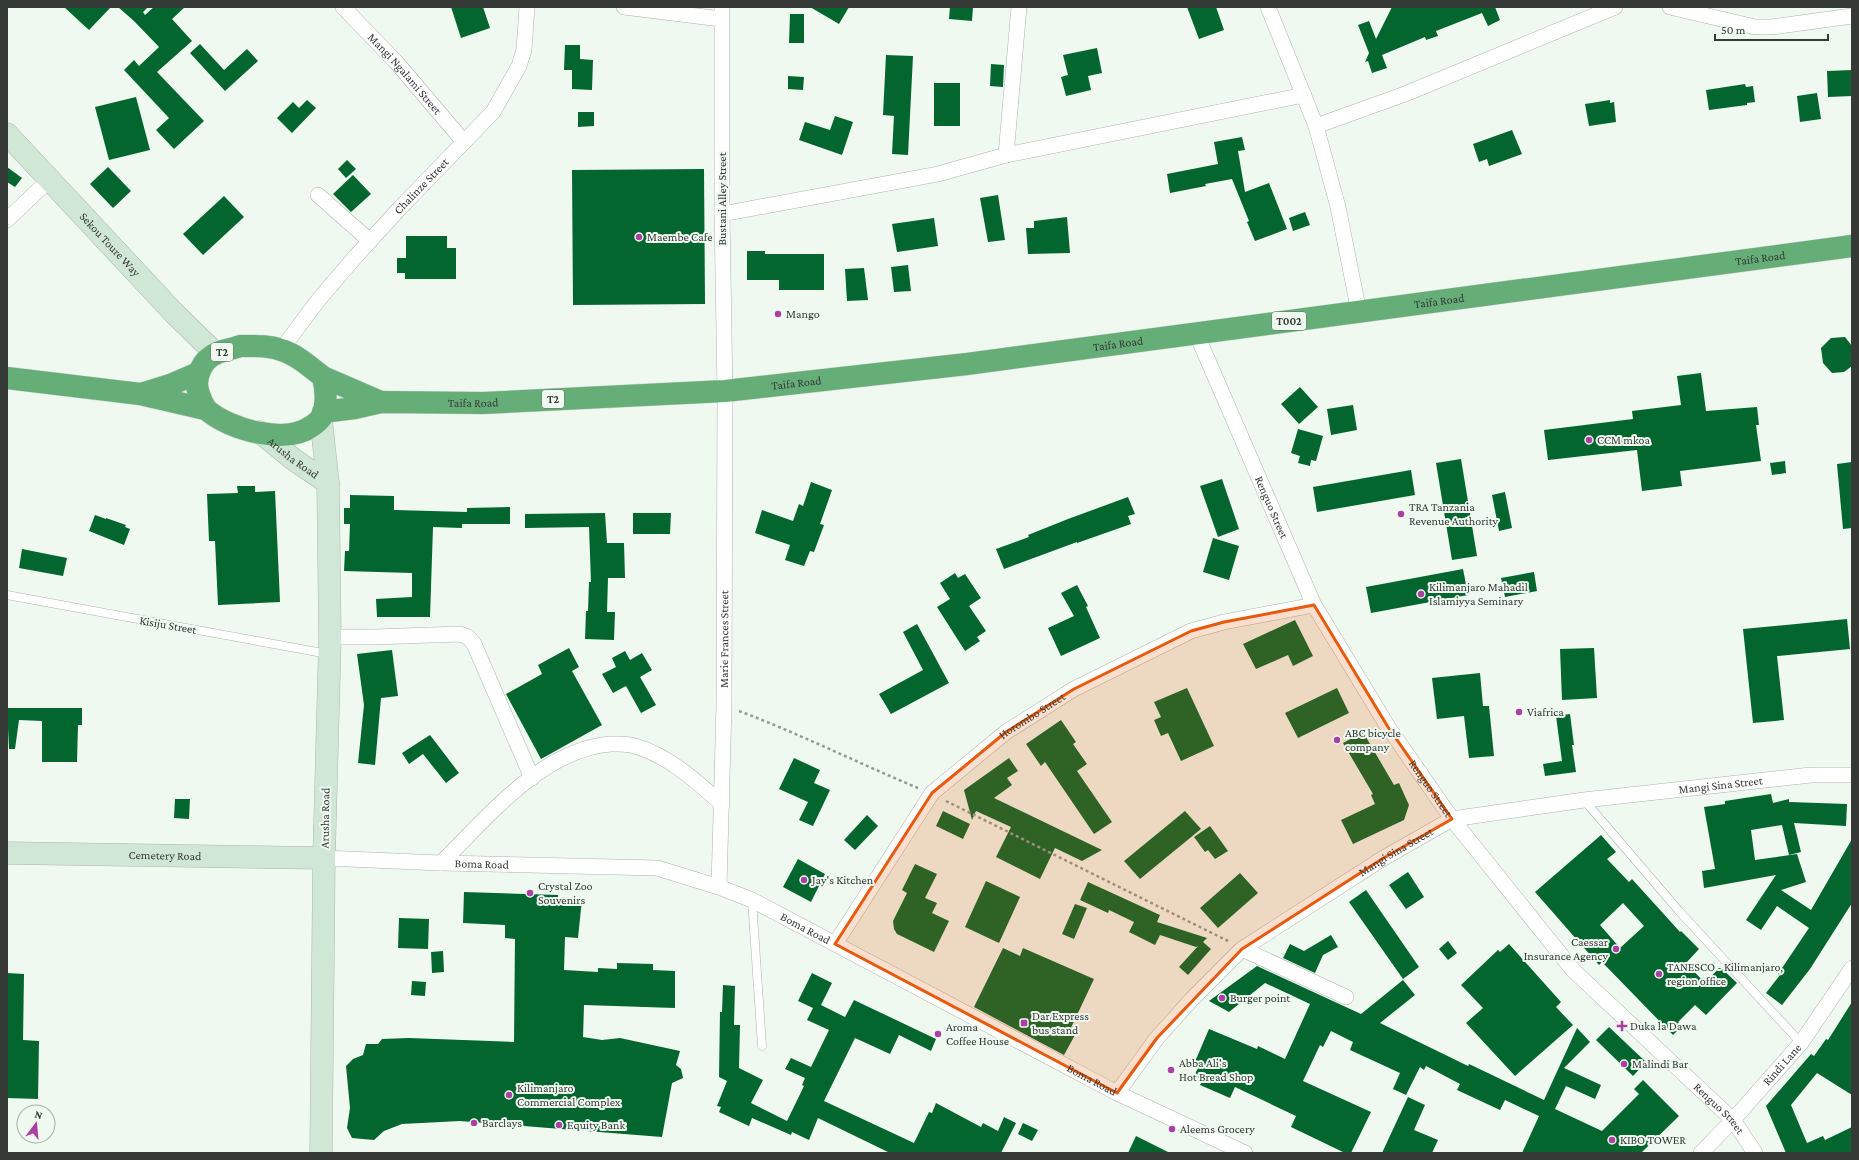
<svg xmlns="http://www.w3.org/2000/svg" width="1859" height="1160" font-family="'Crimson Pro',serif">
  <rect width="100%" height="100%" fill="#eff9f0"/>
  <!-- building -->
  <g fill="#02662e" fill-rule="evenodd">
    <path d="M64,7H111L89,30Z"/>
    <path d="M118,7H148L143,12L145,15L154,7H185L172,19L192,41L157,72L204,121L174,149L156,130L169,118L124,70L134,60L139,66L159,47L134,21Z"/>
    <path d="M451,7H483L490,28L461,38Z"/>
    <path d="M810,7H849L839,24Z"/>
    <path d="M950,7H973L972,21L949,19Z"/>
    <path d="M1187,7H1216L1224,30L1199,39Z"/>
    <path d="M1392,7H1495L1500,20L1488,26L1482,13L1436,31L1438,36L1426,40L1425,37L1382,55L1387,68L1372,73L1368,61L1365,62L1369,53L1358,25L1369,21L1376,39Z"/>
    <path d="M790,14H804V43H789Z"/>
    <path d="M200,44L224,70L247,49L258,61L225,91L190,53Z"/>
    <path d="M565,45H580V59L593,60L592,90L572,89V70H564Z"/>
    <path d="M1097,48L1102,73L1088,76L1091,90L1066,96L1061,77L1068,75L1063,55Z"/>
    <path d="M886,55L913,56L908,155L892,154L894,116L883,115Z"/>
    <path d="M991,64L1004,65L1003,87L990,86Z"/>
    <path d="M1852,70V96L1828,97L1827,71Z"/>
    <path d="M788,76L804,77L803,90L788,89Z"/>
    <rect x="934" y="83" width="26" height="43"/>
    <path d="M1745,84L1746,87L1753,86L1755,102L1747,103V105L1709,110L1706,90Z"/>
    <path d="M1817,93L1821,119L1800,122L1797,96Z"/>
    <path d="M136,97L150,150L109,160L95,107Z"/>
    <path d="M307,100L316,108L292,133L277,118L293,102L299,108Z"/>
    <path d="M1610,100V103L1614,102L1616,122L1589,126L1585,104Z"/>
    <path d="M578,112H594V126L578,127Z"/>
    <path d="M835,116L853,122L842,155L799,140L805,122L830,130Z"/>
    <path d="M1512,130L1522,154L1489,166L1487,159L1479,162L1473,144Z"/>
    <path d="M1242,137L1245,150L1238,151L1245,192L1269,183L1287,229L1255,241L1247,222L1249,221L1232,179L1205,184L1206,186L1170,193L1167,174L1218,164L1214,142Z"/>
    <path d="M347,160L356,169L346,178L338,169Z"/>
    <path d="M7,167L22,178L15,187L7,182Z"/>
    <path d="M108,167L131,191L113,208L90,184Z"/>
    <path d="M704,169L705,304L573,305L572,170Z"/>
    <path d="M353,175L371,194L351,212L333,194Z"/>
    <path d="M998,195L1005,240L988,242L980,198Z"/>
    <path d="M224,196L244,217L203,255L183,234Z"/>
    <path d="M1305,212L1310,225L1293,231L1289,218Z"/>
    <path d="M1067,217L1070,253L1028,254L1026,228H1034V221Z"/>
    <path d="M934,218L938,246L897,252L892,224Z"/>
    <path d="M406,236H447V248H456V279H405V273H397V258H406Z"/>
    <path d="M747,251H765V254H824V290H779V280H747Z"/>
    <path d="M908,265L911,291L894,292L891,267Z"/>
    <path d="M864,268L868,300L847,301L845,269Z"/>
    <path d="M1845,337L1852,346V366L1844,372L1832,373L1823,363L1821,348L1831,338Z"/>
    <path d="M1701,373L1706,411L1757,407L1759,425H1756L1761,461L1680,471L1682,486L1642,491L1637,450L1548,460L1544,430L1633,419L1632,411L1681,405L1677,376Z"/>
    <path d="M1300,387L1318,407L1299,424L1281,404Z"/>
    <path d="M1353,405L1357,430L1331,435L1327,409Z"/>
    <path d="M1298,429L1323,436L1316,461L1311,460L1310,466L1298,463L1300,456L1291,453Z"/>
    <path d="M1461,459L1477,556L1452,560L1436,463Z"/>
    <path d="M1785,461L1786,473L1772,475L1770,463Z"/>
    <path d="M1852,462V528L1843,529L1837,464Z"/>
    <path d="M1411,470L1415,495L1317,512L1313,487Z"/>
    <path d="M1222,479L1239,529L1218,537L1200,486Z"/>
    <path d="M811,482L832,490L820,524L824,525L814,552L810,551L804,566L785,560L790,545L755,533L762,510L793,521L799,504L803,506Z"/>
    <path d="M237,486H255V492L275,491L280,602L218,605L215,541H209L207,494L238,493Z"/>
    <path d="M1505,492L1512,528L1499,531L1492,495Z"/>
    <path d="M350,495L394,496V510L467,512V508L510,507V524H462V528L433,527L430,617H377L376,599L412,597V573L344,571L345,551H349L350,524H344V508H350Z"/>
    <path d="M1128,497L1135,514L1128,516L1131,524L1077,543V542L1004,569L996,549L1029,537L1028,535L1068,519Z"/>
    <path d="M605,513L607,543H624L625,578H608L607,612H615L614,640L585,639L586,611H588L589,582H591L589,527L525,528V514Z"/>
    <path d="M633,513H671L670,534H633Z"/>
    <path d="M95,515L106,519V518L126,525L125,527L130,529L124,545L89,531Z"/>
    <path d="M1213,538L1239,546L1229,580L1203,572Z"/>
    <path d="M22,549L67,558L63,576L19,568Z"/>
    <path d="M1463,569L1468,595L1371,613L1366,587Z"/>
    <path d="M1534,572L1537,591L1505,597L1501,578Z"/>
    <path d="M955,573L958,578L965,574L981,598L969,606L986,631L977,637L980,641L965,651L937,607L950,599L940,583Z"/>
    <path d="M1077,585L1088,606L1086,607L1100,638L1061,656L1048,628L1074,616L1061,593Z"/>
    <path d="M1847,619L1850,649L1777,656L1784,720L1753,723L1743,629Z"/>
    <path d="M1295,620L1313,656L1293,666L1288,655L1256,669L1243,644Z"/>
    <path d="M917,624L949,683L891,714L879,694L923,670L903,632Z"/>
    <path d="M569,648L579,667L572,671L602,725L541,759L506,694L542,674L538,665Z"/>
    <path d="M1594,648L1597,698L1562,700L1560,649Z"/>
    <path d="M392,650L398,696L381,698L375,765L358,763L364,705L357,654Z"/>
    <path d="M625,651L630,660L642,653L652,670L640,677L656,705L641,713L626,686L613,693L602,674L616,667L612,658Z"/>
    <path d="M1480,673L1483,706H1489L1494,756L1469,758L1464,716L1437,719L1432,678Z"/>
    <path d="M1187,688L1214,746L1181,761L1168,733L1161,736L1154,720L1161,717L1154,702Z"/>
    <path d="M1337,688L1349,713L1298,738L1285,713Z"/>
    <path d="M7,708H82V725H78L77,762H42V721L19,720L15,749H9Z"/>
    <path d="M1570,714L1574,745H1572L1576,772L1545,776L1543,764L1562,761L1556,716Z"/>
    <path d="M1061,720L1076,742L1073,744L1087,764L1077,771L1112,822L1094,834L1045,762L1041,766L1026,744Z"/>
    <path d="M1363,732L1394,785L1399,783L1409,805L1404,820L1353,844L1341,820L1375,804L1371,795L1373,794L1343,743Z"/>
    <path d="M430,735L459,773L446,783L423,754L409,764L402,753Z"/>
    <path d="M794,758L820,770L814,783L830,790L813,826L799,820L808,802L779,789Z"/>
    <path d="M1009,758L1018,771L1007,778L1012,785L994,798L1102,850L1082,861L1055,848L1040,879L996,857L1011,827L976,811L972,820L964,790Z"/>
    <path d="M1771,794L1773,803L1789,799V802L1847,804L1846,826L1794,823L1801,852L1789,855L1782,825L1751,830L1755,860L1797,854L1806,882L1781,890L1811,910L1852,839V903L1810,969L1782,1005L1766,993L1780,975L1778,974L1809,928L1777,906L1761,930L1746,920L1776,875L1704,888L1702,871L1715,869L1704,807L1725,804V801Z"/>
    <path d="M175,799H190L189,819L174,818Z"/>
    <path d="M943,811L970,824L963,839L936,826Z"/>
    <path d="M1185,811L1201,829L1140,879L1124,861Z"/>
    <path d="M867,815L878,826L855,850L844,840Z"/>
    <path d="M1210,826L1228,851L1215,859L1208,850L1205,852L1194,837Z"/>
    <path d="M1601,835L1616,852L1607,859L1629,882L1632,879L1680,932L1681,931L1699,949L1686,963L1705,983L1720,967L1737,983L1706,1015L1695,1005L1678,1022L1682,1026L1673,1035L1602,962L1599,965L1535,892ZM1623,903L1644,926L1620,948L1600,925Z"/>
    <path d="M798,859L825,874L811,902L783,887Z"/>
    <path d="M915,864L937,874L925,898L937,903L932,913L949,921L934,952L897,934L894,929L893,921L907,893L902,890Z"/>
    <path d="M1408,872L1424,897L1406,909L1389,885Z"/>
    <path d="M1240,873L1258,893L1218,928L1200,908Z"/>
    <path d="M986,881L1020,897L999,943L965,927Z"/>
    <path d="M1088,882L1160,915L1157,922L1207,938L1203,942L1211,949L1188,975L1179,967L1198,946L1196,947L1160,935L1155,945L1129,932L1134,922L1109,910L1108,913L1080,900Z"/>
    <path d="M1366,890L1419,967L1403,979L1349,902Z"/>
    <path d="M464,892L558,895V897L582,899L578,938L565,937L564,970L598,972V968L617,969V963L653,964V970L675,971V1008L584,1005L583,1037L602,1040L620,1038L680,1051L676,1065L681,1069L683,1078L672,1083L662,1137L460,1121L402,1124L384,1131L374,1140L352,1138L347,1128L350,1108L346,1066L353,1059L363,1055L366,1044H378L382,1039L409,1038L514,1042L515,939L505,938V925L463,923Z"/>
    <path d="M1075,904L1087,908L1074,939L1062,934Z"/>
    <path d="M399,918L429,919L428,949L398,948Z"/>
    <path d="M1331,935L1338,947L1323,955L1315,973L1283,958L1290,944L1304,951Z"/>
    <path d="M1448,941L1457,953L1448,960L1439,949Z"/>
    <path d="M1509,944L1561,1002L1556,1007L1573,1025L1515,1076L1466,1023L1483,1008L1461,985L1498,950L1500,952Z"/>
    <path d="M1003,948L1020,956L1023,948L1094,979L1069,1032L1075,1035L1064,1055L974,1007Z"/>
    <path d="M443,951L444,972L432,973L431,952Z"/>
    <path d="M1257,966L1361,1014L1403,980L1415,995L1380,1023L1468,1066L1469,1064L1544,1100L1577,1028L1590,1042L1564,1068L1601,1085L1595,1099L1566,1086L1555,1109L1602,1131L1639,1094L1634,1089L1643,1080L1679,1116L1641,1153H1522L1539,1116L1505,1100L1500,1110L1457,1090L1460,1084L1426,1066L1424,1070L1420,1067L1406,1095L1393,1089L1400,1073L1350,1050L1353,1042L1331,1031L1323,1047L1320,1045L1303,1081L1371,1112L1351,1153H1345L1291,1127L1296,1116L1235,1087L1230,1098L1200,1085L1203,1080L1194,1076L1199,1066L1194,1064L1209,1029L1257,1049L1258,1046L1285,1059L1310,1004L1265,983L1229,1012L1209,1001Z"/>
    <path d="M7,973L24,974L23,1040L39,1041L38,1099L7,1098Z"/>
    <path d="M812,973L832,983L821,1005L845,1017L854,1000L936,1039L931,1051L899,1035L890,1054L855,1038L824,1101L914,1143L929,1112L932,1113L936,1103L981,1127L983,1123L998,1131L1004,1117L1016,1123L1001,1153H890L818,1118L809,1140L792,1132L791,1135L752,1118L749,1126L719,1112L721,1107L717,1106L727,1081L719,1077L720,1012H722L723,985L735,986L734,1025H740L739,1068L763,1080L751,1103L787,1121L804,1086L802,1085L805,1078L785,1069L791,1058L811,1067L829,1030L807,1020L813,1008L798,1001Z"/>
    <path d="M412,981L426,982L425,996L411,995Z"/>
    <path d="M1852,1002V1095L1817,1073L1791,1105L1807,1143L1823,1136L1825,1140L1852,1127V1153H1786L1766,1106L1811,1054L1814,1056L1826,1039L1828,1040Z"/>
    <path d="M1609,1027L1646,1062L1633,1076L1596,1040Z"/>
    <path d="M1408,1097L1425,1105L1414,1130L1438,1140L1432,1153H1382Z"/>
    <path d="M1023,1123L1038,1130L1032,1141L1018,1134Z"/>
    <path d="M1136,1136L1170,1153H1128Z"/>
  </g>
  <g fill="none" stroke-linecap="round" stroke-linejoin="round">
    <defs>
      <g id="lane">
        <path d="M7,595L328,654"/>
        <path d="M1584,800L1679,911L1801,1043"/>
        <path d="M752,900L762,1046"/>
      </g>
      <g id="street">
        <path id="s1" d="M343,7L397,63L464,142"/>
        <path d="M624,7L721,19"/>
        <path d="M1268,7L1316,126L1338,207L1359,312"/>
        <path d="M1670,7L1755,27H1772L1852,16"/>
        <path d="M1316,126L1405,94L1615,7"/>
        <path d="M1006,155L1019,7"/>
        <path d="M318,195L370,241"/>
        <path d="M722,214L938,174L1006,155L1304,95"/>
        <path d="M7,220L49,180"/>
        <path id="s2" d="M1196,333L1314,605L1388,727L1452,819L1573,970L1733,1120L1755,1153"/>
        <path id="s3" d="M281,350L320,298L356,256L400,208L493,112L519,66L524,50L527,7"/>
        <path d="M330,637H374L460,634L468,637L474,644L532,778"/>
        <path id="s4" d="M324,858L441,863L657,868L719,887L752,900L1117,1093L1245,1153"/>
        <path d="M441,863C487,818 542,749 611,744C618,744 627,743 635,746C669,756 696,781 722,804"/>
        <path id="s5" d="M719,887L724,705L725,391L722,214V7"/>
        <path id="s6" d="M835,944L932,793L1006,732L1074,689L1191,631L1224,622L1314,605"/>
        <path d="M1242,949L1346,997"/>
        <path id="s7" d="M1117,1093L1157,1038L1192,999L1242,949L1382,859L1452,819L1584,800L1811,775H1852"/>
        <path id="s8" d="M1701,1153L1733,1120L1801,1043L1852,968"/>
      </g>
      <g id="secondary">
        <path id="s9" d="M7,134L174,313L216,354"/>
        <path d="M321,419L328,483L330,637L324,858L321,1153"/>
        <path id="s10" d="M260,432L293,459L328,483"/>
        <path id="s11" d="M7,853L324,858"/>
      </g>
      <g id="highway">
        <path d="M240,346C253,346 268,345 281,350C296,354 310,367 323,377C326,390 328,405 321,418C319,421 315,424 312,426C286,445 230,430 207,410C203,406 201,399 199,394C193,379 202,359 217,353C224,350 233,349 240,346Z"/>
        <path d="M323,377L381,402"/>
        <path d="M7,378L140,394L205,409"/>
        <path d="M141,394L170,385L198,373"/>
        <path id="s12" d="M323,412L355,408L381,402L483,403L725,391L967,364L1852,246"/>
      </g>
    </defs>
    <!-- lane casing -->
    <use href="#lane" stroke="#abb5ad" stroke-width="9"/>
    <!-- street casing -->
    <use href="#street" stroke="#abb5ad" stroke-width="16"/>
    <!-- secondary casing -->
    <use href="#secondary" stroke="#abb5ad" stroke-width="23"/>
    <!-- highway casing -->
    <use href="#highway" stroke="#d3d4d3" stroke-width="23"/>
    <!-- path -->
    <g stroke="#939a94" stroke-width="2.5" stroke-dasharray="3 3" stroke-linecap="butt">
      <path d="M739,711C800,734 858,763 918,788"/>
      <path d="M946,801L1230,942"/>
    </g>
    <!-- lane -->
    <use href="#lane" stroke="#fff" stroke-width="8"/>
    <!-- street -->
    <use href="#street" stroke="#fff" stroke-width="15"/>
    <!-- secondary -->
    <use href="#secondary" stroke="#d1e7d6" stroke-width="22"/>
    <!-- highway -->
    <use href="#highway" stroke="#66ae78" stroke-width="22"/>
  </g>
  <!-- marked area -->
  <path fill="#e8590c" fill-opacity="0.2" stroke="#e8590c" stroke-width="3" stroke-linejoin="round" d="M1314,605L1388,727L1452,819L1382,859L1242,949L1157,1038L1117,1093L835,944L932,793L1006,732L1074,689L1191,631L1224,622Z"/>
  <!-- markers -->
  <g fill="#aa41a2" stroke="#eff9f0" stroke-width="1.5">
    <circle cx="639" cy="237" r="4"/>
    <circle cx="778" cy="314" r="4"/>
    <circle cx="1589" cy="440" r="4"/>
    <circle cx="1401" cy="514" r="4"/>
    <circle cx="1421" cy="594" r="4"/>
    <circle cx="1519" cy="712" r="4"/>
    <circle cx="1337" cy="740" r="4"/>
    <circle cx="804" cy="880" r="4"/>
    <circle cx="530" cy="893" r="4"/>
    <circle cx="1616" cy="949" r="4"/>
    <circle cx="1659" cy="974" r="4"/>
    <circle cx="1222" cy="998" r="4"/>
    <rect x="1020" y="1019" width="8" height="8" rx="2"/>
    <path d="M1620 1020h4v4h4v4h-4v4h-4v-4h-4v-4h4z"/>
    <circle cx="938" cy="1034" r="4"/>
    <circle cx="1624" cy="1064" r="4"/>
    <circle cx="1171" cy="1070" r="4"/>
    <circle cx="509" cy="1095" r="4"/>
    <circle cx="474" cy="1123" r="4"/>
    <circle cx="559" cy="1125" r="4"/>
    <circle cx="1172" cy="1129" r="4"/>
    <circle cx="1612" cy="1140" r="4"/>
  </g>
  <g text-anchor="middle" stroke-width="4" stroke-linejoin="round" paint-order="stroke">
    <!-- shield labels -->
    <g fill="#eff9f0" stroke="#6e736e" stroke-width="1">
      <rect x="1272" y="312" width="34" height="18" rx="3"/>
      <rect x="211" y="343" width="22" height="18" rx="3"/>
      <rect x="542" y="390" width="22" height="18" rx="3"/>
    </g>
    <g font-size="11" font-weight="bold" fill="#363a37">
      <text x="1289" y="325">T002</text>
      <text x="222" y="356">T2</text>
      <text x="553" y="403">T2</text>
    </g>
    <!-- street labels -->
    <g font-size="12" fill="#363a37" stroke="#eff9f0">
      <text dy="4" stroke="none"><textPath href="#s1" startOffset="91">Mangi Ngalami Street</textPath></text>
      <text dy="4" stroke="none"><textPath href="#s3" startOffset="216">Chalinze Street</textPath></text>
      <text transform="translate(722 199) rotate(-90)" y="4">Bustani Alley Street</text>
      <text dy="4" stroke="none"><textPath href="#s9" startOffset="151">Sekou Toure Way</textPath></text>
      <text dy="4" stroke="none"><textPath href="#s12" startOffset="1447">Taifa Road</textPath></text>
      <text dy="4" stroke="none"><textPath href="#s12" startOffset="1123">Taifa Road</textPath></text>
      <text dy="4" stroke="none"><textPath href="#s12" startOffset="799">Taifa Road</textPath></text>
      <text dy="4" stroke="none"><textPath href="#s12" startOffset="475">Taifa Road</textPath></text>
      <text dy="4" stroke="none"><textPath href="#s12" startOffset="151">Taifa Road</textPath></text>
      <text dy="4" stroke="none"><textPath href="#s10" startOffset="42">Arusha Road</textPath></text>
      <text dy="4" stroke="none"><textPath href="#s2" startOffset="190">Renguo Street</textPath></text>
      <text transform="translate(168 625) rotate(10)" y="4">Kisiju Street</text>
      <text dy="4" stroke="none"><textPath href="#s5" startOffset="248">Marie Frances Street</textPath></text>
      <text dy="4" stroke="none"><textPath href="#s6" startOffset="306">Horombo Street</textPath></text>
      <text dy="4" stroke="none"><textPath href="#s7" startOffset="709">Mangi Sina Street</textPath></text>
      <text dy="4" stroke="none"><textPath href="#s2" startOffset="514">Renguo Street</textPath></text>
      <text transform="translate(325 818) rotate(-89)" y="4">Arusha Road</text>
      <text dy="4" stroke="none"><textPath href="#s7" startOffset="373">Mangi Sina Street</textPath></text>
      <text dy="4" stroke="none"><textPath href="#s11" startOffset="158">Cemetery Road</textPath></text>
      <text dy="4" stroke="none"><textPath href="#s4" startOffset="158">Boma Road</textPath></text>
      <text dy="4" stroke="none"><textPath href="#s4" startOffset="494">Boma Road</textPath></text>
      <text dy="4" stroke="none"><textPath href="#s8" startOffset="120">Rindi Lane</textPath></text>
      <text dy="4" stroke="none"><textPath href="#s4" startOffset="818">Boma Road</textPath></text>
      <text dy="4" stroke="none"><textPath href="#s2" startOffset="946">Renguo Street</textPath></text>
    </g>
    <!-- poi labels -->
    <g font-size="12" fill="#363a37" stroke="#eff9f0" text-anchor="start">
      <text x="647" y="241">Maembe Cafe</text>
      <text x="786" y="318">Mango</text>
      <text x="1597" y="444">CCM mkoa</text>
      <text x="1409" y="511">TRA Tanzania<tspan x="1409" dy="14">Revenue Authority</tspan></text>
      <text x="1429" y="591">Kilimanjaro Mahadil<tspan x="1429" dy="14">Islamiyya Seminary</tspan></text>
      <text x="1527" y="716">Viafrica</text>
      <text x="1345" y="737">ABC bicycle<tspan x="1345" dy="14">company</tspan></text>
      <text x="812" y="884">Jay's Kitchen</text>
      <text x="538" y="890">Crystal Zoo<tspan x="538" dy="14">Souvenirs</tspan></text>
      <text x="1608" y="946" text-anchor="end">Caessar<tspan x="1608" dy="14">Insurance Agency</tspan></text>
      <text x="1667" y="971">TANESCO - Kilimanjaro,<tspan x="1667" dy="14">region office</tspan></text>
      <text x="1230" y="1002">Burger point</text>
      <text x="1032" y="1020">Dar Express<tspan x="1032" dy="14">bus stand</tspan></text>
      <text x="1630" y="1030">Duka la Dawa</text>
      <text x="946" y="1031">Aroma<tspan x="946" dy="14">Coffee House</tspan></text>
      <text x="1179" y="1067">Abba Ali's<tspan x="1179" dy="14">Hot Bread Shop</tspan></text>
      <text x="1632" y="1068">Malindi Bar</text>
      <text x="517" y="1092">Kilimanjaro<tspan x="517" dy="14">Commercial Complex</tspan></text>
      <text x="482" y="1127">Barclays</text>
      <text x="567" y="1129">Equity Bank</text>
      <text x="1180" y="1133">Aleems Grocery</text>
      <text x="1620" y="1144">KIBO TOWER</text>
    </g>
  </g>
  <!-- border -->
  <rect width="1859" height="1160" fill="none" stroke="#363a37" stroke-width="16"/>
  <!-- north arrow -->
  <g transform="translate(36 1124) rotate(16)"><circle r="19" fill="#eff9f0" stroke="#a5ada6"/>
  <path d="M0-3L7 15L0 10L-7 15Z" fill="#aa41a2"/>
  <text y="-6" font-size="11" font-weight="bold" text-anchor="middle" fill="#363a37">N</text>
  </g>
  <!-- scale -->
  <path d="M1715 34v6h113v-6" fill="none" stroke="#363a37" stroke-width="2"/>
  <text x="1721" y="34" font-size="12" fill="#363a37" stroke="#eff9f0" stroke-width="3" paint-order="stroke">50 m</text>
</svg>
